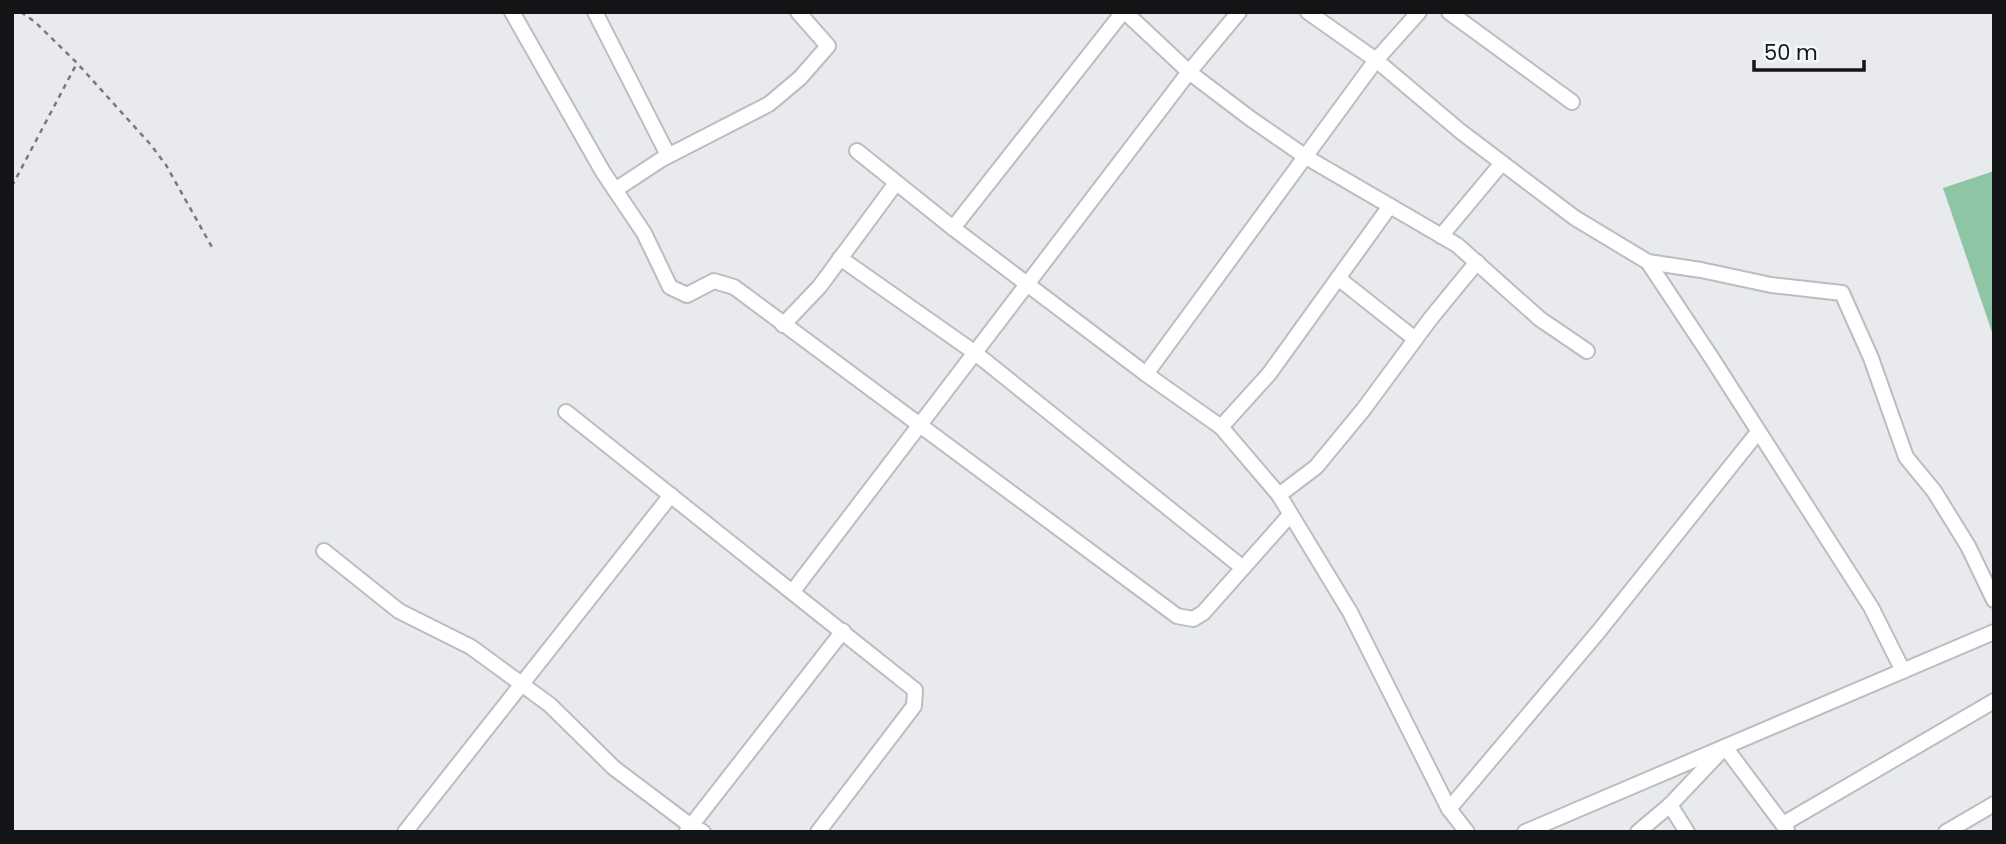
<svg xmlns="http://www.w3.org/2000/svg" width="2006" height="844" font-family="Poppins,sans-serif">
  <rect width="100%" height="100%" fill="#e8eaee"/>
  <!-- green -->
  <path fill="#8ec6a5" d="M1994,171V338L1943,188Z"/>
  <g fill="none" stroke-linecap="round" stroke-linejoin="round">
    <defs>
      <g id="minor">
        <path d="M512,12L603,172L644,233L670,287L687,295L714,281L734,287L1177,616L1193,619L1203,613L1290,515"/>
        <path d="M595,12L668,155"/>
        <path d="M1125,12L1189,72L1251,119L1306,157L1457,245L1540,319L1587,351"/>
        <path d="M1308,12L1376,60L1460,131L1575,218L1648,262L1701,270L1771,285L1842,293L1871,358L1906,457L1934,491L1968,546L1994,600"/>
        <path d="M1449,12L1572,102"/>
        <path d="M857,151L953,228L1146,374L1221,427L1279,495L1350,612L1449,809L1467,832"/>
        <path d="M615,190L662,159L769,104L800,78L828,46L798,12"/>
        <path d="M953,228L1123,12"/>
        <path d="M1441,236L1502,163"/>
        <path d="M840,258L974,352L1243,568"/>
        <path d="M1648,262L1711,357L1871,607L1903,671"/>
        <path d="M1338,278L1415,339"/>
        <path d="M783,325L820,286L896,183"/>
        <path d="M1146,374L1376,60L1419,12"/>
        <path d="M566,412L915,690L914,706L818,832"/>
        <path d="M1221,427L1269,374L1390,206"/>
        <path d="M1279,495L1316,467L1363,410L1431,318L1477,262"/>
        <path d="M324,551L399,611L471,647L550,705L614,768L691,826L703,832"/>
        <path d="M793,591L1189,72L1239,12"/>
        <path d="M1670,805L1687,832"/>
        <path d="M1449,809L1599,631L1758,432"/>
        <path d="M1783,824L1994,701"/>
        <path d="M687,831L843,631"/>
        <path d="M405,832L671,495"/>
        <path d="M1525,832L1994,632"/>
        <path d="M1638,832L1670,805L1725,747L1787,830"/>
        <path d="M1946,832L1994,804"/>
      </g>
    </defs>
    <!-- minor casing -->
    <use href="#minor" stroke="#babdc1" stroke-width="18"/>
    <!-- path -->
    <g stroke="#77797b" stroke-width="2.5" stroke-dasharray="5 5" stroke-linecap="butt">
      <path d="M21,12L35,22L77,63L151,145L166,165L213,249"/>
      <path d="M12,186L77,63"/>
    </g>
    <!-- minor -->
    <use href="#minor" stroke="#fff" stroke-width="14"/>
  </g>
  <!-- border -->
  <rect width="2006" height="844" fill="none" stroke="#131415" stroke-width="28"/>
  <!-- scale -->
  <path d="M1754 60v10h110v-10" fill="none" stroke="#131415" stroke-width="3.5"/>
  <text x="1764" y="60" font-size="21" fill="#131415" stroke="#f5f8fc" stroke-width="5" paint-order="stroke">50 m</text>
</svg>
